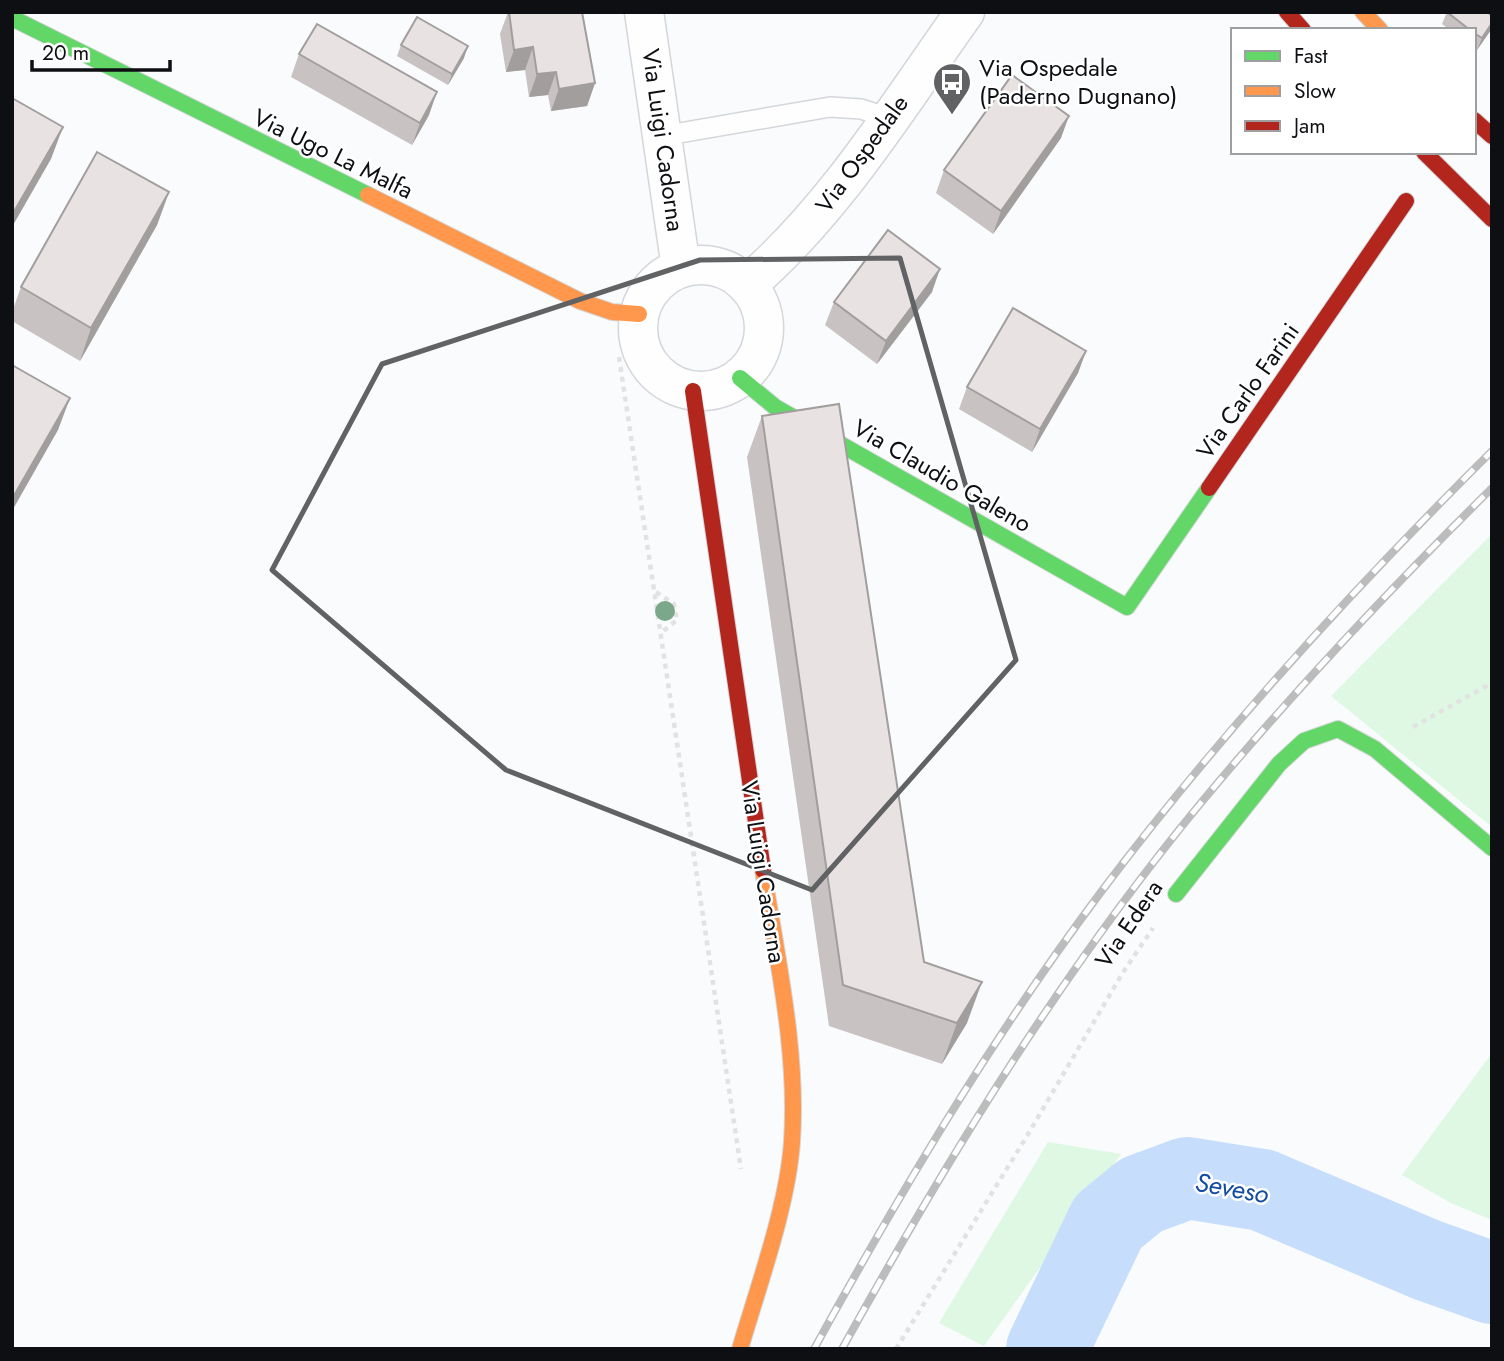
<svg xmlns="http://www.w3.org/2000/svg" width="1504" height="1361" font-family="Jost,sans-serif">
  <rect width="100%" height="100%" fill="#f9fbfd"/>
  <!-- green -->
  <g fill="#def8e3">
    <path d="M1492,534V827L1331,696Z"/>
    <path d="M1492,1053V1220L1451,1203L1402,1175Z"/>
    <path d="M1048,1142L1121,1154L984,1346L939,1323Z"/>
  </g>
  <g fill="none" stroke-linecap="round" stroke-linejoin="round">
    <!-- river -->
    <path stroke="#c7ddfc" stroke-width="82" d="M1047,1349L1108,1222L1141,1195L1187,1178L1262,1190L1427,1260L1492,1283"/>
    <defs>
      <path id="lane" d="M662,136L830,107L861,109L889,118"/>
      <g id="street">
        <path d="M644,12L681,268"/>
        <circle cx="701" cy="328" r="63"/>
        <path d="M747,285C836,208 897,107 965,12"/>
      </g>
      <g id="fast">
        <path d="M12,18L368,195"/>
        <path d="M740,378L775,407L1127,607L1209,488"/>
        <path d="M1176,894L1279,764L1304,741L1338,729L1375,749L1492,848"/>
      </g>
      <g id="slow">
        <path d="M1363,12L1380,30"/>
        <path d="M368,195L580,301L612,312L639,314"/>
        <path d="M740,1349C758,1287 788,1205 792,1141C798,1051 777,959 763,870"/>
      </g>
      <g id="jam">
        <path d="M1287,12L1303,30"/>
        <path d="M1474,120L1492,136"/>
        <path d="M1424,152L1492,219"/>
        <path d="M693,391L763,870"/>
        <path d="M1209,488L1406,201"/>
      </g>
    </defs>
    <!-- lane casing -->
    <use href="#lane" stroke="#d4d6d9" stroke-width="22"/>
    <!-- street casing -->
    <use href="#street" stroke="#d4d6d9" stroke-width="41"/>
    <!-- fast casing -->
    <use href="#fast" stroke="#d4d6d9" stroke-width="18"/>
    <!-- slow casing -->
    <use href="#slow" stroke="#d4d6d9" stroke-width="18"/>
    <!-- jam casing -->
    <use href="#jam" stroke="#d4d6d9" stroke-width="18"/>
    <!-- path -->
    <g stroke="#e2e2e3" stroke-width="4.5" stroke-dasharray="5 5" stroke-linecap="butt">
      <path d="M619,357L741,1169"/>
      <path d="M656,592L674,604L677,620L662,632"/>
      <path d="M1413,727L1492,683"/>
      <path d="M896,1349L1027,1136L1122,974L1153,928"/>
    </g>
    <!-- lane -->
    <use href="#lane" stroke="#fefeff" stroke-width="19"/>
    <!-- street -->
    <use href="#street" stroke="#fefeff" stroke-width="38"/>
    <!-- fast -->
    <use href="#fast" stroke="#63d668" stroke-width="16"/>
    <!-- slow -->
    <use href="#slow" stroke="#ff974d" stroke-width="16"/>
    <!-- jam -->
    <use href="#jam" stroke="#b3261e" stroke-width="16"/>
    <defs>
      <g id="rail">
        <path d="M814,1349C901,1191 993,1036 1101,892C1219,735 1352,590 1492,451"/>
        <path d="M842,1349C947,1159 1062,971 1200,804C1292,693 1390,589 1492,488"/>
      </g>
    </defs>
    <!-- rail casing -->
    <use href="#rail" stroke="#bcbcbc" stroke-width="8"/>
    <!-- rail -->
    <use href="#rail" stroke="#fff" stroke-width="5" stroke-dasharray="16" stroke-linecap="butt"/>
  </g>
  <!-- trees -->
  <circle fill="#7aa889" cx="665" cy="611" r="10"/>
  <!-- wall -->
  <g fill="#c8c2c2">
    <path d="M508,12L595,83L587,106L551,111L548,95L529,97L525,70L506,72L500,34Z"/>
    <path d="M1447,12H1492V28L1477,50L1474,47V30H1450L1442,24Z"/>
    <path d="M401,45L464,58L448,85L397,56Z"/>
    <path d="M299,54L429,115L412,145L291,77Z"/>
    <path d="M1061,138L993,234L936,193L944,170Z"/>
    <path d="M169,192L157,225L80,361L12,321V312L21,287Z"/>
    <path d="M932,292L877,364L825,325L834,302Z"/>
    <path d="M1086,351L1078,373L1032,452L959,409L967,387Z"/>
    <path d="M762,416L924,962L967,1023L942,1064L829,1026L747,457Z"/>
  </g>
  <!-- shaded-wall -->
  <g fill="#a39e9e">
    <path d="M1492,23L1491,30L1477,50L1482,38Z"/>
    <path d="M468,46L464,58L448,85L452,74Z"/>
    <path d="M533,47L525,70L506,72L514,50Z"/>
    <path d="M556,72L548,95L529,97L537,74Z"/>
    <path d="M595,83L587,106L551,111L559,89Z"/>
    <path d="M437,92L429,115L412,145L420,123Z"/>
    <path d="M1069,116L1061,138L993,234L1001,211Z"/>
    <path d="M63,127L51,159L12,227V215Z"/>
    <path d="M169,192L157,225L80,361L91,328Z"/>
    <path d="M940,269L932,292L877,364L886,341Z"/>
    <path d="M1086,351L1078,373L1032,452L1040,429Z"/>
    <path d="M70,398L58,430L12,511V499Z"/>
    <path d="M982,982L967,1023L942,1064L957,1023Z"/>
  </g>
  <!-- building -->
  <g fill="#e9e2e2" stroke="#a39e9e" stroke-width="2">
    <path d="M509,12H582L595,83L559,89L556,72L537,74L533,47L514,50Z"/>
    <path d="M1447,12H1487L1492,16V23L1482,38L1474,33V30H1470Z"/>
    <path d="M417,17L468,46L452,74L401,45Z"/>
    <path d="M317,24L437,92L420,123L299,54Z"/>
    <path d="M1012,75L1069,116L1001,211L944,170Z"/>
    <path d="M12,98L63,127L12,215Z"/>
    <path d="M97,152L169,192L91,328L21,287Z"/>
    <path d="M888,230L940,269L886,341L834,302Z"/>
    <path d="M1013,308L1086,351L1040,429L967,387Z"/>
    <path d="M12,365L70,398L12,499Z"/>
    <path d="M839,404L924,962L982,982L957,1023L843,985L762,416Z"/>
  </g>
  <!-- marked area -->
  <path fill="none" stroke="#606264" stroke-width="5" stroke-linejoin="round" d="M900,258L1016,660L812,890L506,770L272,570L382,364L700,260Z"/>
  <!-- icons -->
  <defs>
    <symbol id="bus-pin" viewBox="-11 -11 22 30"><path d="M0 17L-7.5 6A9.5 9.5 0 1 1 7.5 6Z" fill="#606264" stroke="#fff"/><path d="M-5-6H5V4H4V6H2V4H-2V6H-4V4H-5ZM-3.5-4V0h7V-4ZM-3.5 1.2v1.5H-2V1.2ZM2 1.2v1.5H3.5V1.2Z" fill="#fff"/></symbol>
  </defs>
  <g fill-rule="evenodd">
    <use href="#bus-pin" x="930" y="60" width="44" height="60"/>
  </g>
  <g text-anchor="middle" stroke-width="5" stroke-linejoin="round" paint-order="stroke">
    <!-- poi labels -->
    <g font-size="24" fill="#0d0f12" stroke="#fff" text-anchor="start">
      <text x="979" y="76">Via Ospedale<tspan x="979" dy="28">(Paderno Dugnano)</tspan></text>
    </g>
    <!-- street labels -->
    <g font-size="24" fill="#0d0f12" stroke="#fff">
      <text transform="translate(663 140) rotate(82)" y="8">Via Luigi Cadorna</text>
      <text transform="translate(333 154) rotate(26)" y="8">Via Ugo La Malfa</text>
      <text transform="translate(862 154) rotate(-54)" y="8">Via Ospedale</text>
      <text transform="translate(1248 391) rotate(-55)" y="8">Via Carlo Farini</text>
      <text transform="translate(942 476) rotate(30)" y="8">Via Claudio Galeno</text>
      <text transform="translate(763 872) rotate(81)" y="8">Via Luigi Cadorna</text>
      <text transform="translate(1129 924) rotate(-56)" y="8">Via Edera</text>
    </g>
    <!-- water labels -->
    <g font-size="26" font-style="italic" fill="#124ca0" stroke="#fff">
      <text transform="translate(1232 1188) rotate(10)" y="9">Seveso</text>
    </g>
  </g>
  <!-- border -->
  <rect width="1504" height="1361" fill="none" stroke="#0d0f12" stroke-width="28"/>
  <!-- legend -->
  <rect x="1231" y="28" width="245" height="126" fill="#ffffff" stroke="#9e9fa0" stroke-width="2"/>
  <rect x="1245" y="51" width="35" height="10" fill="#63d668" stroke="#9e9fa0" stroke-width="2"/>
  <text x="1294" y="63" font-size="21" fill="#0d0f12">Fast</text>
  <rect x="1245" y="86" width="35" height="10" fill="#ff974d" stroke="#9e9fa0" stroke-width="2"/>
  <text x="1294" y="98" font-size="21" fill="#0d0f12">Slow</text>
  <rect x="1245" y="121" width="35" height="10" fill="#b3261e" stroke="#9e9fa0" stroke-width="2"/>
  <text x="1294" y="133" font-size="21" fill="#0d0f12">Jam</text>
  <!-- scale -->
  <path d="M32 60v10h138v-10" fill="none" stroke="#0d0f12" stroke-width="3.5"/>
  <text x="42" y="60" font-size="21" fill="#0d0f12" stroke="#ffffff" stroke-width="5" paint-order="stroke">20 m</text>
</svg>
